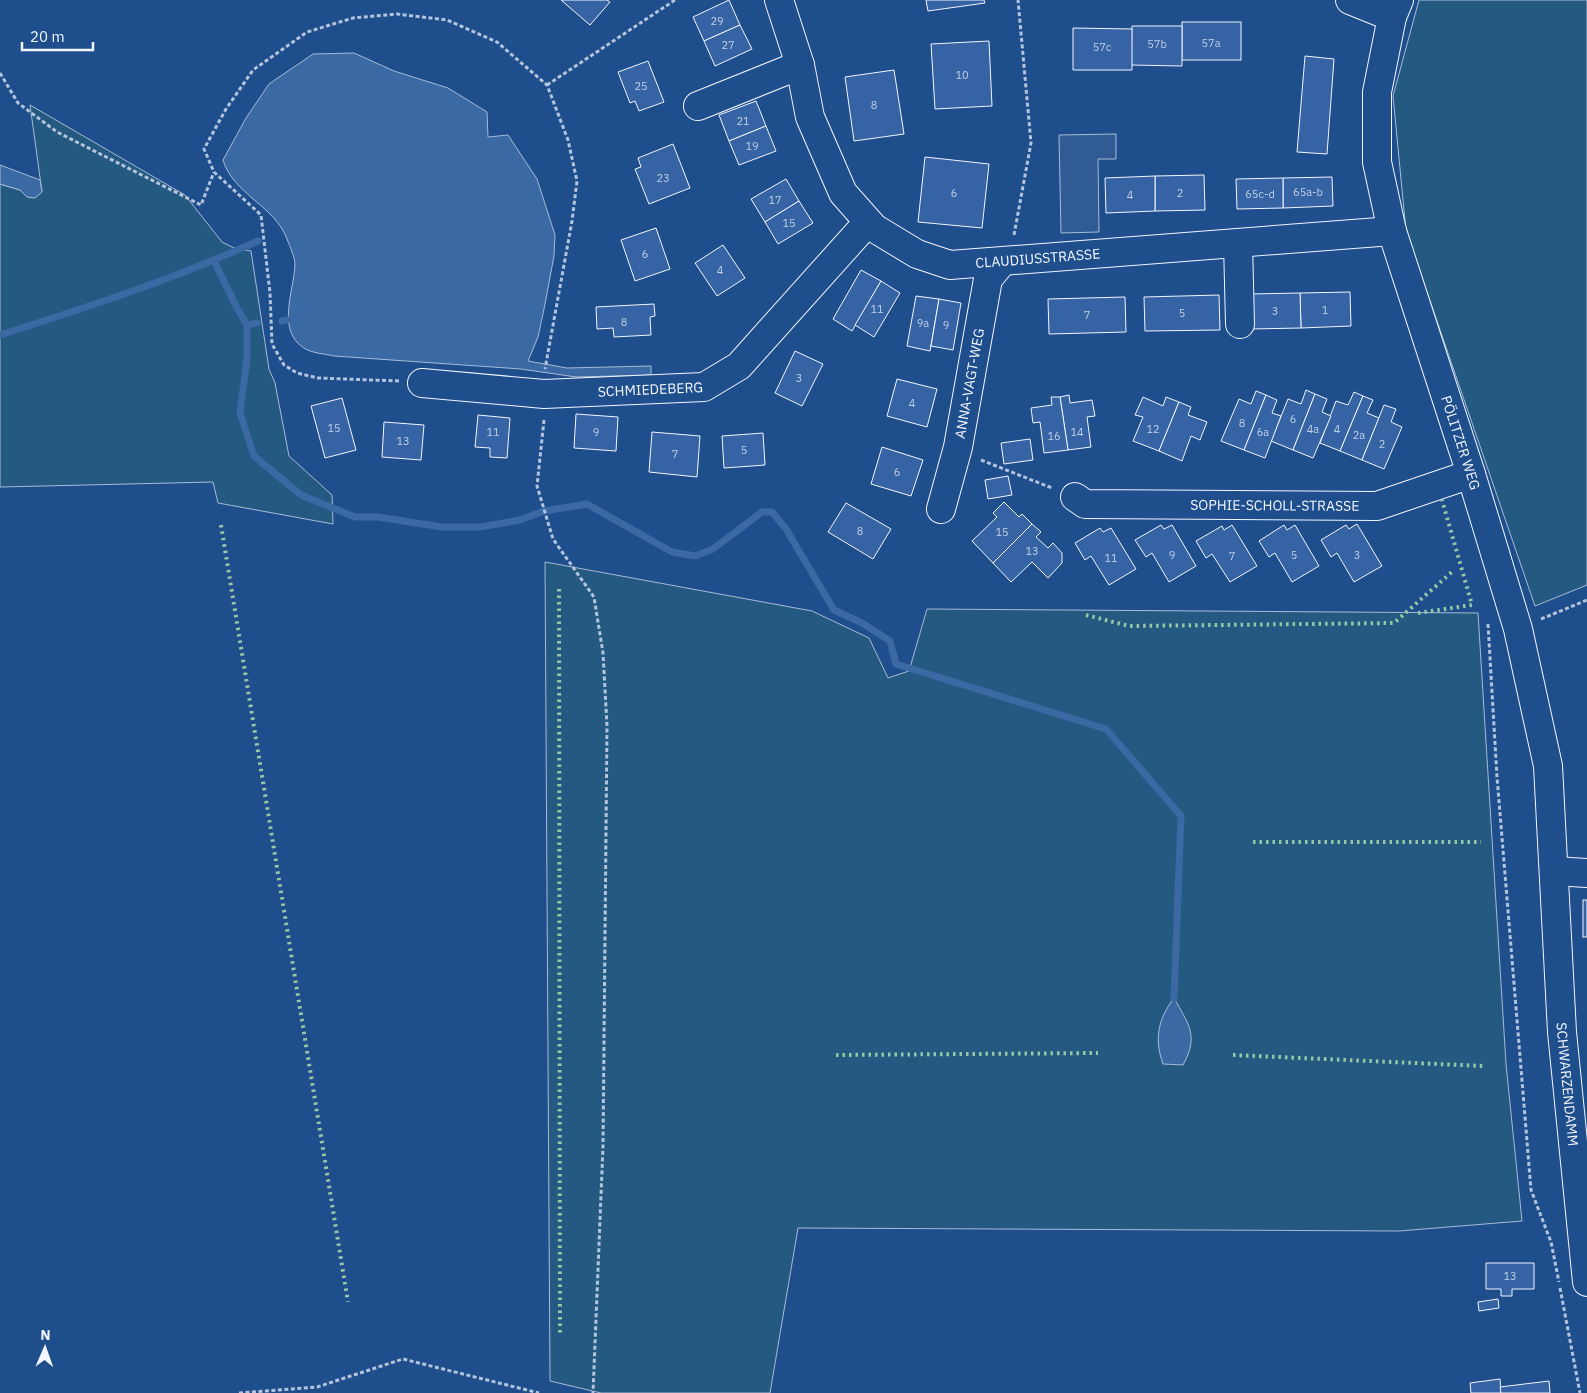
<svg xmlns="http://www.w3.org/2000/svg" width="1587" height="1393" font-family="'IBM Plex Sans',sans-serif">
  <rect width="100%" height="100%" fill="#1f4e8c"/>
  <!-- green -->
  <g fill="#245a82" stroke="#a8bbd7">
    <path d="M1419,0H1587V585L1535,606L1406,231L1393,96Z"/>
    <path d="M30,105L185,195L222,242L234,248L251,251L269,369L275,383L289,456L332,495L333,524L218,503L213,482L0,487V184L20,190L42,192Z"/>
    <path d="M545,562L812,611L869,638L888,678L909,671L927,609L1478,613L1506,1064L1522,1221L1399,1231L798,1228L770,1393H601L550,1381Z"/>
  </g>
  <!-- parking -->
  <path fill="#305b95" stroke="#a8bbd7" d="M1116,134V159H1098L1099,232L1061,233L1059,135Z"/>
  <!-- water -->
  <g fill="#3b69a3" stroke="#a8bbd7">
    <path d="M354,53L394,71L448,88L487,112L488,137L508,135L537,179L555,235L554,256L544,309L538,337L528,361L567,368L651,366V375L576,377L521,369L334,356C325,354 311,353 304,348C276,331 294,290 295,265C295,257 290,247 287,239C275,206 233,194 223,160L246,118L269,84L313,54Z"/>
    <path d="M0,165L40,180L42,192L35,198L27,197L20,190L0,184Z"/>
    <path d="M1174,998C1189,1025 1199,1036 1183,1065L1163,1064C1154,1039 1158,1019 1174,998Z"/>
  </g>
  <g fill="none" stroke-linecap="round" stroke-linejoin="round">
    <!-- stream -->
    <g stroke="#3b69a3" stroke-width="7">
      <path d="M214,261L238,310L247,325V359L240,413L254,456L301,495L355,517H378L442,527H480L520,520L544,511L587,504L672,552L695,556L713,549L762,512H772L786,529L834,610L862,623L890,641L896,664L1106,729L1181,816L1174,998"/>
      <path d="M282,321L287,320"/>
      <path d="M247,325L257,323"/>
      <path d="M0,335C88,307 174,279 258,241"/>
    </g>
  </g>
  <!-- building -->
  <g fill="#3563a3" stroke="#f2f6ff">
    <path d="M561,0H607L610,2L590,25Z"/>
    <path d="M729,0L740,25L704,41L693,17Z"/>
    <path d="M926,0H984L985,3L928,11Z"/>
    <rect x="1182" y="22" width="59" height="38"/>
    <path d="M740,25L752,49L715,66L704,41Z"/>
    <path d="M1132,26H1182V66L1131,65Z"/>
    <path d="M1073,28L1132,29V70H1073Z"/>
    <path d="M989,41L992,106L935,109L931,44Z"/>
    <path d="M1305,56L1334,59L1327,154L1297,152Z"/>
    <path d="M648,61L664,102L639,111L635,101L630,103L618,72Z"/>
    <path d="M894,70L904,134L854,141L845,77Z"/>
    <path d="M756,101L766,126L729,141L719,115Z"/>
    <path d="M766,126L776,151L739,165L729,141Z"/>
    <path d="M673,144L690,188L649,204L635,169L641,167L638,158Z"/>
    <path d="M925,157L989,164L982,228L918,222Z"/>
    <path d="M1204,175L1205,210L1155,211V176Z"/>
    <path d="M1155,176V211L1106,213L1105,178Z"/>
    <path d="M1332,177L1333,206L1283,208V178Z"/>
    <path d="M1283,178V208L1237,209L1236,179Z"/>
    <path d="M786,179L799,201L765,222L751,199Z"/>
    <path d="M799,201L813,223L778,244L765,222Z"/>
    <path d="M656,228L670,269L635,281L621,240Z"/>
    <path d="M723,245L745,278L717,296L695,263Z"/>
    <path d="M861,270L881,281L852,331L833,319Z"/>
    <path d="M881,281L900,293L874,337L855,325Z"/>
    <path d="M1350,292L1351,326L1301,328L1300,293Z"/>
    <path d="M1300,293L1301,328L1251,329L1250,294Z"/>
    <path d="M1219,295L1220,330L1145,331L1144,297Z"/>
    <path d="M916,296L939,299L930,351L907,346Z"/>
    <path d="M1125,297L1126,332L1049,334L1048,299Z"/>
    <path d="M939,299L961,303L953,350L931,346Z"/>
    <path d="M654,304L655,316L650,317L651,335L614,337L613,328L597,329L596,307Z"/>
    <path d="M795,351L823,364L802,406L775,393Z"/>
    <path d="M897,379L937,389L927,427L887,416Z"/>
    <path d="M1306,390L1315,394L1293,450L1271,441L1288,399L1301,404Z"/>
    <path d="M1256,391L1266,395L1244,450L1221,441L1239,399L1251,404Z"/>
    <path d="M1354,392L1363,396L1340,451L1320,443L1336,401L1348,405Z"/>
    <path d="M1315,394L1327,399L1322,412L1331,416L1313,458L1293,450Z"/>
    <path d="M1069,395L1070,403L1092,400L1095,416L1087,417L1091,447L1068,450L1060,397Z"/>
    <path d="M1266,395L1277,400L1272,413L1281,416L1265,458L1244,450Z"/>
    <path d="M1363,396L1373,400L1367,413L1379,418L1362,460L1340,451Z"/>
    <path d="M1051,397H1060L1068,450L1044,453L1040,422L1033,423L1031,408L1052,405Z"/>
    <path d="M1143,397L1163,406L1166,397L1179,402L1159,451L1133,441L1143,417L1135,415Z"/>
    <path d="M342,398L356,450L325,458L311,406Z"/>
    <path d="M1179,402L1191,407L1188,415L1207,422L1200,440L1191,436L1182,461L1159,451Z"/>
    <path d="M1384,405L1396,409L1391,422L1402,427L1384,469L1362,460Z"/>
    <path d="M576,414L618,417L616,451L574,448Z"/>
    <path d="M478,415L510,418L507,458L490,457V448L475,447Z"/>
    <path d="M384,422L424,425L421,460L382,457Z"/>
    <path d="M652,432L700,436L697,477L649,472Z"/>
    <path d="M763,433L765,465L724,468L722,436Z"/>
    <path d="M1030,439L1033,460L1004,464L1001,443Z"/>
    <path d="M882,447L923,460L911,496L871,484Z"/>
    <path d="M1008,476L1012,495L988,499L985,480Z"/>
    <path d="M1004,502L1019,517L1022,514L1032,524L993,563L972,541L997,517L993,513Z"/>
    <path d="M846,503L891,529L873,559L828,532Z"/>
    <path d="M1032,524L1041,532L1036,537L1048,548L1053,543L1062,553V563L1048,578L1032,562L1011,582L993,563Z"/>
    <path d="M1357,524L1382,566L1354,582L1337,553L1331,557L1321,540L1346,525L1349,529Z"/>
    <path d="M1161,525L1164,529L1172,525L1196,566L1169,582L1152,553L1146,557L1135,540Z"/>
    <path d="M1232,525L1257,566L1230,582L1212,554L1206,558L1196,541L1222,526L1224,530Z"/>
    <path d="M1284,525L1287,530L1295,525L1319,566L1292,582L1275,553L1269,557L1259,541Z"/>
    <path d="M1100,528L1103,532L1111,528L1136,569L1109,585L1091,556L1085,560L1075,543Z"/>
    <rect x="1583" y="900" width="4" height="37"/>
    <path d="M1486,1263H1534V1289H1512V1296H1501V1289H1486Z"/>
    <path d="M1498,1299L1499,1308L1479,1311L1478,1302Z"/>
    <path d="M1500,1379L1501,1393H1471L1470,1383Z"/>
    <path d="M1549,1381L1550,1393H1501L1500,1387Z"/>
  </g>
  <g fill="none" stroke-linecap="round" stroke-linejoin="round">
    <defs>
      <g id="minor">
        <path id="s1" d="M779,0L800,65L810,117L843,193L874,228L917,254L950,265L1392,231"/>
        <path d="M1350,0L1392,17"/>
        <path d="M698,106L800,65"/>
        <path d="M1238,243L1240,324"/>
        <path id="s2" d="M422,383L544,394L704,387L739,366L868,222"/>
        <path id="s3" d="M1075,497L1085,504L1377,506L1471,474"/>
        <path id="s4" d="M941,509L958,447L988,279L1002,262"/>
        <path d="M1554,871L1587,873"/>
      </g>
      <g id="major">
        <path id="s5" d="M1399,0L1392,17L1377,92V162L1392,231L1471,474L1518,629L1548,766L1562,1032L1587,1282"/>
      </g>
    </defs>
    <!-- minor casing -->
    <use href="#minor" stroke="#f2f6ff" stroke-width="30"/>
    <!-- major casing -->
    <use href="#major" stroke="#f2f6ff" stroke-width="30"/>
    <!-- path -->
    <g stroke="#b3c4dc" stroke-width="3" stroke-dasharray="4 2.5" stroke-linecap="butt">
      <path d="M0,73L18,103L57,132L201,205L214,172"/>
      <path d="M547,85L675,0"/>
      <path d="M1014,235L1031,143L1018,0"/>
      <path d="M399,381L318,378L297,373L284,365L272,344L270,293L261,215L214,172L204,149L226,109L253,70L307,32L353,18L397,14L447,20L497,42L547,85L568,140L577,181L572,221L545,369"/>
      <path d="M544,420L537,486L553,539L594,597L603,653L607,726L603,1146L593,1393"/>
      <path d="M981,460L1052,488"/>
      <path d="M1541,619L1587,600"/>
      <path d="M1488,624L1497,777L1531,1190L1551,1242L1559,1282"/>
      <path d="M1560,1288L1580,1393"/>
      <path d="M239,1393L317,1387L403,1359L539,1393"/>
    </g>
    <!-- minor -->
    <use href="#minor" stroke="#1f4e8c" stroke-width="28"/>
    <!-- major -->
    <use href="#major" stroke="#1f4e8c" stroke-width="28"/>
    <!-- hedge -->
    <g stroke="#97c8a6" stroke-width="4" stroke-dasharray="2.5 4" stroke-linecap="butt">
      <path d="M221,525L348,1302"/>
      <path d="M559,589L560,1336"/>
      <path d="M1418,613L1472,605L1442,500"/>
      <path d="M1086,615L1129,626L1394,623L1453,571"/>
      <path d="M1253,842H1481"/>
      <path d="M836,1055L1098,1053"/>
      <path d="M1233,1055L1483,1066"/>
    </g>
  </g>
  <g text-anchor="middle" stroke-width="4" stroke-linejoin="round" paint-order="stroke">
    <!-- number labels -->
    <g font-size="11" fill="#c3d1e8">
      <text x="717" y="25">29</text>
      <text x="1211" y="47">57a</text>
      <text x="1157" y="48">57b</text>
      <text x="728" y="49">27</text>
      <text x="1102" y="51">57c</text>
      <text x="962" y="79">10</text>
      <text x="641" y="90">25</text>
      <text x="874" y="109">8</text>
      <text x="743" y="125">21</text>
      <text x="752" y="150">19</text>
      <text x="663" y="182">23</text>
      <text x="1308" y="196">65a-b</text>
      <text x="954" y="197">6</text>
      <text x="1180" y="197">2</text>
      <text x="1260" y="198">65c-d</text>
      <text x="1130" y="199">4</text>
      <text x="775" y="204">17</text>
      <text x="789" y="227">15</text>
      <text x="645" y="258">6</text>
      <text x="720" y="274">4</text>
      <text x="877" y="313">11</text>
      <text x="1325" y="314">1</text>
      <text x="1275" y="315">3</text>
      <text x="1182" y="317">5</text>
      <text x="1087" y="319">7</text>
      <text x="624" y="326">8</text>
      <text x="923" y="327">9a</text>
      <text x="946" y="329">9</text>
      <text x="799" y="382">3</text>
      <text x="912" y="407">4</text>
      <text x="1293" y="423">6</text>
      <text x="1242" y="427">8</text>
      <text x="334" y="432">15</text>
      <text x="1153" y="433">12</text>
      <text x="1313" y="433">4a</text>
      <text x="1337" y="433">4</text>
      <text x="493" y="436">11</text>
      <text x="596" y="436">9</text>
      <text x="1077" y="436">14</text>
      <text x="1263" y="436">6a</text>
      <text x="1359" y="439">2a</text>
      <text x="1054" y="440">16</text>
      <text x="403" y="445">13</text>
      <text x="1382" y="448">2</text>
      <text x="744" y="454">5</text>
      <text x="675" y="458">7</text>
      <text x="897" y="476">6</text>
      <text x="860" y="535">8</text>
      <text x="1002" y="536">15</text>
      <text x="1032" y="555">13</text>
      <text x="1172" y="559">9</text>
      <text x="1294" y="559">5</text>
      <text x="1357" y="559">3</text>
      <text x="1232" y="560">7</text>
      <text x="1111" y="562">11</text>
      <text x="1510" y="1280">13</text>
    </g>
    <!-- street labels -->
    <g font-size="14" fill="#f2f6ff" stroke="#1f4e8c">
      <text dy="5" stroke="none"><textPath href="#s1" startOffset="424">CLAUDIUSSTRASSE</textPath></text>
      <text dy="5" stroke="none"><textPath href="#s4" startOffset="129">ANNA-VAGT-WEG</textPath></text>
      <text dy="5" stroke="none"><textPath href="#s2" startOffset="229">SCHMIEDEBERG</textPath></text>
      <text dy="5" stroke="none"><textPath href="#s5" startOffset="458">PÖLITZER WEG</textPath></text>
      <text dy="5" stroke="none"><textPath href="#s3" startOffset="202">SOPHIE-SCHOLL-STRASSE</textPath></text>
      <text dy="5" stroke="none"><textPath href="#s5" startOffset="1112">SCHWARZENDAMM</textPath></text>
    </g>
  </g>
  <!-- north arrow -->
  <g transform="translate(45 1348) rotate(2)" stroke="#1f4e8c" stroke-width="4" paint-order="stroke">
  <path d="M0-4L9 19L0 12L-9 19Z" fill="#f2f6ff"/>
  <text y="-8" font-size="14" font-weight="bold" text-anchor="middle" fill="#f2f6ff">N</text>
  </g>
  <!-- scale -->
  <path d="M22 42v8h71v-8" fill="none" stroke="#f2f6ff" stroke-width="2.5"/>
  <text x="30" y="42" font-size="15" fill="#f2f6ff" stroke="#1f4e8c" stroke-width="4" paint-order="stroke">20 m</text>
</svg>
